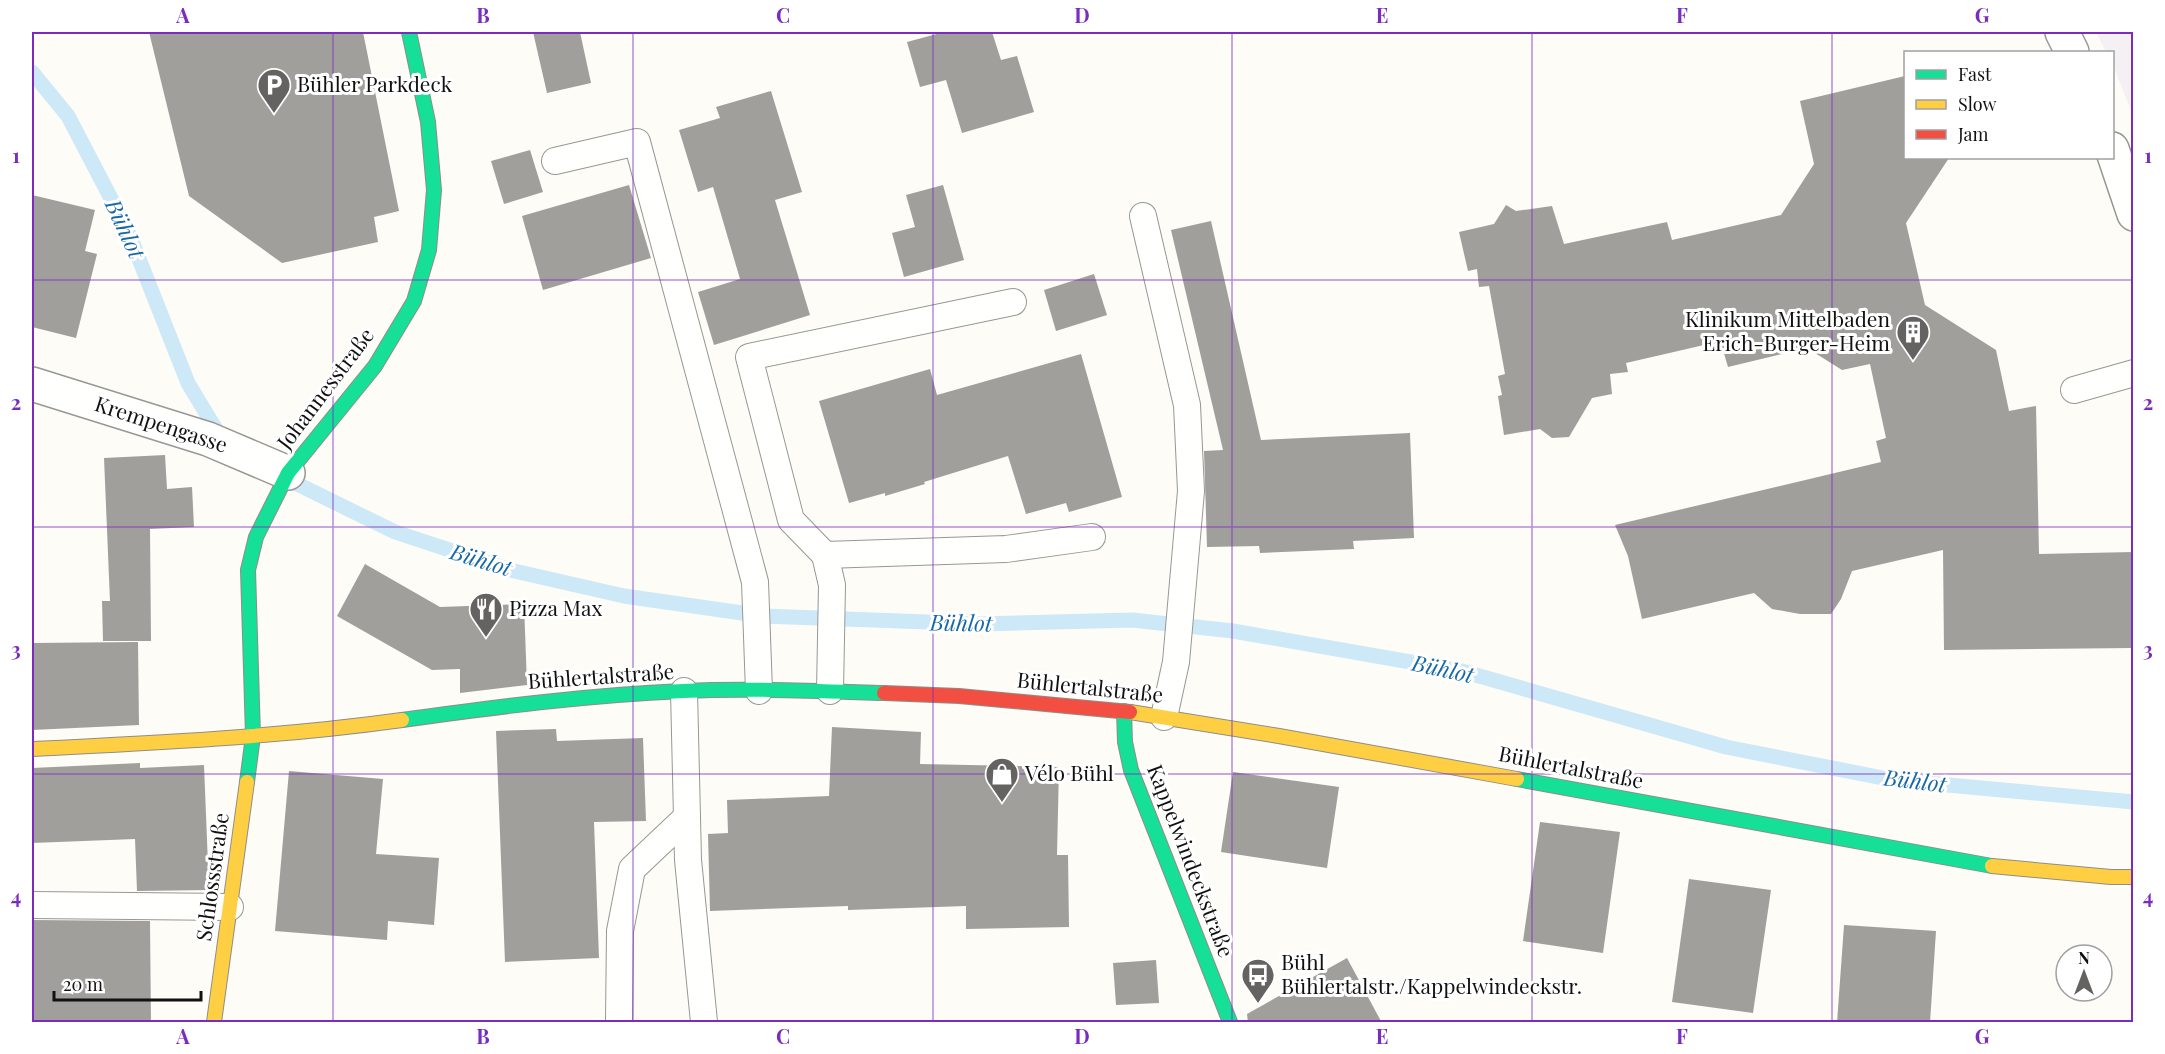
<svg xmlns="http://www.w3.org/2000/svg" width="2165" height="1054" font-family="'Playfair Display',serif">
  <rect width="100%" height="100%" fill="#fdfcf7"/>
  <!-- industrial -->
  <path fill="#f5f0f3" d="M2096,32H2133V116L2113,65L2112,52H2106Z"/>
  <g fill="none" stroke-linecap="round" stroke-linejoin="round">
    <!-- stream -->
    <g stroke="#cde8f7" stroke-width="15">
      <path d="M32,72L68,116L128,231L188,383L223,441"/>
      <path d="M283,477L395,532L510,570L624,596L763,616L982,624L1132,620L1233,631L1462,671L1726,747L1893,780L2134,802"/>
    </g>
  </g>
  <!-- building -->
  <g fill="#a19f9c">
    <path d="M149,32H363L399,211L374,217L378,242L282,263L189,196Z"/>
    <path d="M533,32H580L591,83L547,93Z"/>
    <path d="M944,32H992L1001,60L1017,56L1034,112L962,133L946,80L920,87L907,42Z"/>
    <path d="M1905,76V158H1949L1906,223L1925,305L1996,350L2009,411L2036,406L2039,554L2133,552V648L1944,650L1943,550L1852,571L1841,599L1831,614H1800L1772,609L1754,593L1642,619L1628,556L1615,525L1881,462L1876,441L1886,438L1870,364L1842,370L1807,348L1728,367L1723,350L1707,354L1704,345L1626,363L1628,372L1610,374L1612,394L1592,398L1569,437L1552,438L1540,429L1504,435L1498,396L1502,395L1498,376L1505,374L1489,286L1479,287L1477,269L1468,271L1459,232L1494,224L1506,205L1516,211L1552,206L1564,244L1667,222L1672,240L1781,215L1814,164L1800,101Z"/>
    <path d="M771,91L802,192L775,200L810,315L714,345L698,292L740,279L713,187L698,192L679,130L720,118L716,107Z"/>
    <path d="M530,150L543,192L504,204L491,161Z"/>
    <path d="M629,185L651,258L543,290L522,216Z"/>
    <path d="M943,185L964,260L904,277L892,233L915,227L906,195Z"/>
    <path d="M32,195L95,210L85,251L97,254L76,338L32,327Z"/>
    <path d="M1211,221L1261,440L1410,433L1414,538L1353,541L1354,549L1260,553L1259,546L1207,547L1204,451L1223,450L1171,230Z"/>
    <path d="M1094,274L1107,315L1056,331L1044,290Z"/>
    <path d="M1081,354L1122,497L1069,512L1066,503L1026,514L1008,456L924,482L925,484L885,496V493L849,503L819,401L930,369L937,395Z"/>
    <path d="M165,455L167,489L192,487L194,527L150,529L151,641H103L102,601H110L104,458Z"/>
    <path d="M365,564L440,607L524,604L527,685L460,693V669L432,670L337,616Z"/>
    <path d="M138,642L139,725L32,730V643Z"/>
    <path d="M832,727L921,732L920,764L1059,767L1057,855H1068L1069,927L966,929V906L848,910V906L710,911L708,834L728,833L727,800L829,796Z"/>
    <path d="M556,729L557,741L643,738L646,821L594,822L599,958L505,962L496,731Z"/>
    <path d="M140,763V768L204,765L209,890L137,891L135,839L32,843V768Z"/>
    <path d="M289,771L383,779L376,854L439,858L434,925L388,921L387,940L275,931Z"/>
    <path d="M1233,772L1339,787L1327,868L1221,852Z"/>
    <path d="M1540,822L1620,832L1603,953L1523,941Z"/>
    <path d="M1689,879L1771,890L1753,1013L1672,1002Z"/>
    <path d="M32,920L150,921L151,1023H32Z"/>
    <path d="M1844,925L1936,931L1930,1023H1837Z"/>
    <path d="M1347,958L1382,1023H1248L1247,1014Z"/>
    <path d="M1156,960L1159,1003L1116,1005L1113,963Z"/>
  </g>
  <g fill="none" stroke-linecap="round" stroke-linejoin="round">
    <defs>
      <g id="lane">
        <path d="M555,161L637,142L755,582L759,691"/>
        <path d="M1143,216L1187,405L1191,491L1176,662L1164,717"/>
        <path d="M2074,390L2134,373"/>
        <path d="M825,555L1006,549L1092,537"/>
        <path d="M684,691L688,860L704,1022"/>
        <path d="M830,691L832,585L825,555L791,520L749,357L1013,302"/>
        <path d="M32,905L230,907"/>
        <path d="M619,1022L620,931L632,869L687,817"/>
      </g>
      <g id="street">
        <path d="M2062,32L2072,52"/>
        <path d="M2112,149L2134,214"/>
        <path d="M32,384L208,439L288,473"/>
      </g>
      <g id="fast">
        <path d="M1124,711L1125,742L1131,770L1230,1022"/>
        <path d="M402,720C495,707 589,695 683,691C750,688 818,691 884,693"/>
        <path d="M1517,779L1992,866"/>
        <path d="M247,782L253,736L248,570L256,537L288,473L375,366L414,301L429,250L434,190L428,122L409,32"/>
      </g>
      <g id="slow">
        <path d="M1130,712L1279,736L1517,779"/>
        <path d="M32,749C156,743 279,737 402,720"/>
        <path d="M1992,866L2111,877H2134"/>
        <path d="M214,1022L247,782"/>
      </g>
      <path id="jam" d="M884,693L959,696L1130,712"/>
    </defs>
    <!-- lane casing -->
    <use href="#lane" stroke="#979795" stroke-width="28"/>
    <!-- street casing -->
    <use href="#street" stroke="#979795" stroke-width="36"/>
    <!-- fast casing -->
    <use href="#fast" stroke="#8e8d8b" stroke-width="16"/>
    <!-- slow casing -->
    <use href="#slow" stroke="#8e8d8b" stroke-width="16"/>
    <!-- jam casing -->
    <use href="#jam" stroke="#8e8d8b" stroke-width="16"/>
    <!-- lane -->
    <use href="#lane" stroke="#fffffe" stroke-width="26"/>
    <!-- street -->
    <use href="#street" stroke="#fffffe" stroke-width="33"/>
    <!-- fast -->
    <use href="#fast" stroke="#16e098" stroke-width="14"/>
    <!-- slow -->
    <use href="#slow" stroke="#ffcf43" stroke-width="14"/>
    <!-- jam -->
    <use href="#jam" stroke="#f24e42" stroke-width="14"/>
  </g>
  <!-- grid -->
  <path fill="none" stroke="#7b2cbf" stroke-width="1.5" stroke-opacity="0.55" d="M333,32V1022M633,32V1022M933,32V1022M1232,32V1022M1532,32V1022M1832,32V1022M32,280H2134M32,527H2134M32,774H2134"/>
  <!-- icons -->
  <defs>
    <symbol id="parking-pin" viewBox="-11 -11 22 30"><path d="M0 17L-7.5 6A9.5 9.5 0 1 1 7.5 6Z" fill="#646362" stroke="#fff"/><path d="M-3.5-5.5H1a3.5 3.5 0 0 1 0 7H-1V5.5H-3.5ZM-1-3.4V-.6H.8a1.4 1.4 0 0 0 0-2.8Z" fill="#fff"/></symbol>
    <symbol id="building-pin" viewBox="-11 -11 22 30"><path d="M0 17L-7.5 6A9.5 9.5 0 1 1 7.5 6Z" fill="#646362" stroke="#fff"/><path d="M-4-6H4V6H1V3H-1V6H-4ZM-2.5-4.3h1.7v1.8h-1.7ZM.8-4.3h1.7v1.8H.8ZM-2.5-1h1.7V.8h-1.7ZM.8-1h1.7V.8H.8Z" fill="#fff"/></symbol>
    <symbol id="restaurant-pin" viewBox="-11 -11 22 30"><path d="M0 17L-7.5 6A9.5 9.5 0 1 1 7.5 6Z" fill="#646362" stroke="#fff"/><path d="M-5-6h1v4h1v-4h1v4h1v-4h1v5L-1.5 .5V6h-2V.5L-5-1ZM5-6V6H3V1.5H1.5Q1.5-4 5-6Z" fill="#fff"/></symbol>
    <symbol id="shop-pin" viewBox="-11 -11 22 30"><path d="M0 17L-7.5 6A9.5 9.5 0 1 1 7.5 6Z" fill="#646362" stroke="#fff"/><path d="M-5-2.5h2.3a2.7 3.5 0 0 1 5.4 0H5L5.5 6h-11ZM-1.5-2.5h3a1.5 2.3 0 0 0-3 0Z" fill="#fff"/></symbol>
    <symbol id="bus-pin" viewBox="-11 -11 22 30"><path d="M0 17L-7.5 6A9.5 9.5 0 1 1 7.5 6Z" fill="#646362" stroke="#fff"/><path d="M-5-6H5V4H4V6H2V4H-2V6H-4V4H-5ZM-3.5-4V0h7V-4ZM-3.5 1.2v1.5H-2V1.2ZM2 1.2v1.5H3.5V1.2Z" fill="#fff"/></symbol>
  </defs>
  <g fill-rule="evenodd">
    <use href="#parking-pin" x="255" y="66" width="38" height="52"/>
    <use href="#building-pin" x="1894" y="313" width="38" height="52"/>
    <use href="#restaurant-pin" x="467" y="590" width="38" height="52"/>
    <use href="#shop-pin" x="983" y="755" width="38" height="52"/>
    <use href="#bus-pin" x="1239" y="956" width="38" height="52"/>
  </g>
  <g text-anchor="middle" stroke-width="6" stroke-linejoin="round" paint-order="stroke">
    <!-- poi labels -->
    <g font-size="21" fill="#111" stroke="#fff" text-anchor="start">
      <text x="297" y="92">Bühler Parkdeck</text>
      <text x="1890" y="327" text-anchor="end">Klinikum Mittelbaden<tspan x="1890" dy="24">Erich-Burger-Heim</tspan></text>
      <text x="509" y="616">Pizza Max</text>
      <text x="1025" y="781">Vélo Bühl</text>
      <text x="1281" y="970">Bühl<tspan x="1281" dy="24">Bühlertalstr./Kappelwindeckstr.</tspan></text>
    </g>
    <!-- street labels -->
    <g font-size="21" fill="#111" stroke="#fff">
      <text transform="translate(326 389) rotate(-53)" y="7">Johannesstraße</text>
      <text transform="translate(161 425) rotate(18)" y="7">Krempengasse</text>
      <text transform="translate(601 677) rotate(-4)" y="7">Bühlertalstraße</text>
      <text transform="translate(1090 688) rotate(6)" y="7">Bühlertalstraße</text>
      <text transform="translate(1571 768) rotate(11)" y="7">Bühlertalstraße</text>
      <text transform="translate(1190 861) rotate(69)" y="7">Kappelwindeckstraße</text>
      <text transform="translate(213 877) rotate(-82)" y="7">Schlossstraße</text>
    </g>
    <!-- water labels -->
    <g font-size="22" font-style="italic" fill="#1768a6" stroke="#fff">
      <text transform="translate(125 229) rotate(65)" y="8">Bühlot</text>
      <text transform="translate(481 560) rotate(17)" y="8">Bühlot</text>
      <text transform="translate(961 623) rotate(1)" y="8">Bühlot</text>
      <text transform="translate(1443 669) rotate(12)" y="8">Bühlot</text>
      <text transform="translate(1915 781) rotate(7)" y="8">Bühlot</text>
    </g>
  </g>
  <!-- border -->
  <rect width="2165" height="1054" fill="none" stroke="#ffffff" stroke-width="66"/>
  <!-- legend -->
  <rect x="1904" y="51" width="210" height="108" fill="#ffffff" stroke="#a0a0a0" stroke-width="1.5"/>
  <rect x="1916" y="70" width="30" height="9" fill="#16e098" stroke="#a0a0a0" stroke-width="1.5"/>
  <text x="1958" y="81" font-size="18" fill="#111111">Fast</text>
  <rect x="1916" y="100" width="30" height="9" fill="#ffcf43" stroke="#a0a0a0" stroke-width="1.5"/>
  <text x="1958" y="111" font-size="18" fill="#111111">Slow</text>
  <rect x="1916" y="130" width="30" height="9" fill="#f24e42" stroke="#a0a0a0" stroke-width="1.5"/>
  <text x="1958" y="141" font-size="18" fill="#111111">Jam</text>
  <!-- north arrow -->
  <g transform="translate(2084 973)"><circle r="28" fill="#ffffff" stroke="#a0a0a0" stroke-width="1.5"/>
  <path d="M0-4.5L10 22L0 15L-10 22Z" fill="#646362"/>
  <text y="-9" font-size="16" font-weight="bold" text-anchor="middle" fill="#111111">N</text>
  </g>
  <!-- scale -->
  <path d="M54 991v9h147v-9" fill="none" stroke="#111111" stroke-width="3"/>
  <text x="63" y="991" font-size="18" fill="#111111" stroke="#ffffff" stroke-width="4.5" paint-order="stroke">20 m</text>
  <rect x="33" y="33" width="2099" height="988" fill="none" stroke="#7b2cbf" stroke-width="2"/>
  <g font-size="20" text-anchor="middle" font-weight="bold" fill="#7b2cbf">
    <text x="183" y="23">A</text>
    <text x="483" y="23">B</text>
    <text x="783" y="23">C</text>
    <text x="1082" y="23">D</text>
    <text x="1382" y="23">E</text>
    <text x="1682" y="23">F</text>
    <text x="1982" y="23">G</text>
    <text x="16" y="163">1</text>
    <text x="2148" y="163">1</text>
    <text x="16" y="410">2</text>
    <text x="2148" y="410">2</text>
    <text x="16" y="657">3</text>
    <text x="2148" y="657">3</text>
    <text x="16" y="904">4</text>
    <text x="2148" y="904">4</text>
    <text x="183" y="1044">A</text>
    <text x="483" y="1044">B</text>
    <text x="783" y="1044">C</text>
    <text x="1082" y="1044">D</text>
    <text x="1382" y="1044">E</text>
    <text x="1682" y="1044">F</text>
    <text x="1982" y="1044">G</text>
  </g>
</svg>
